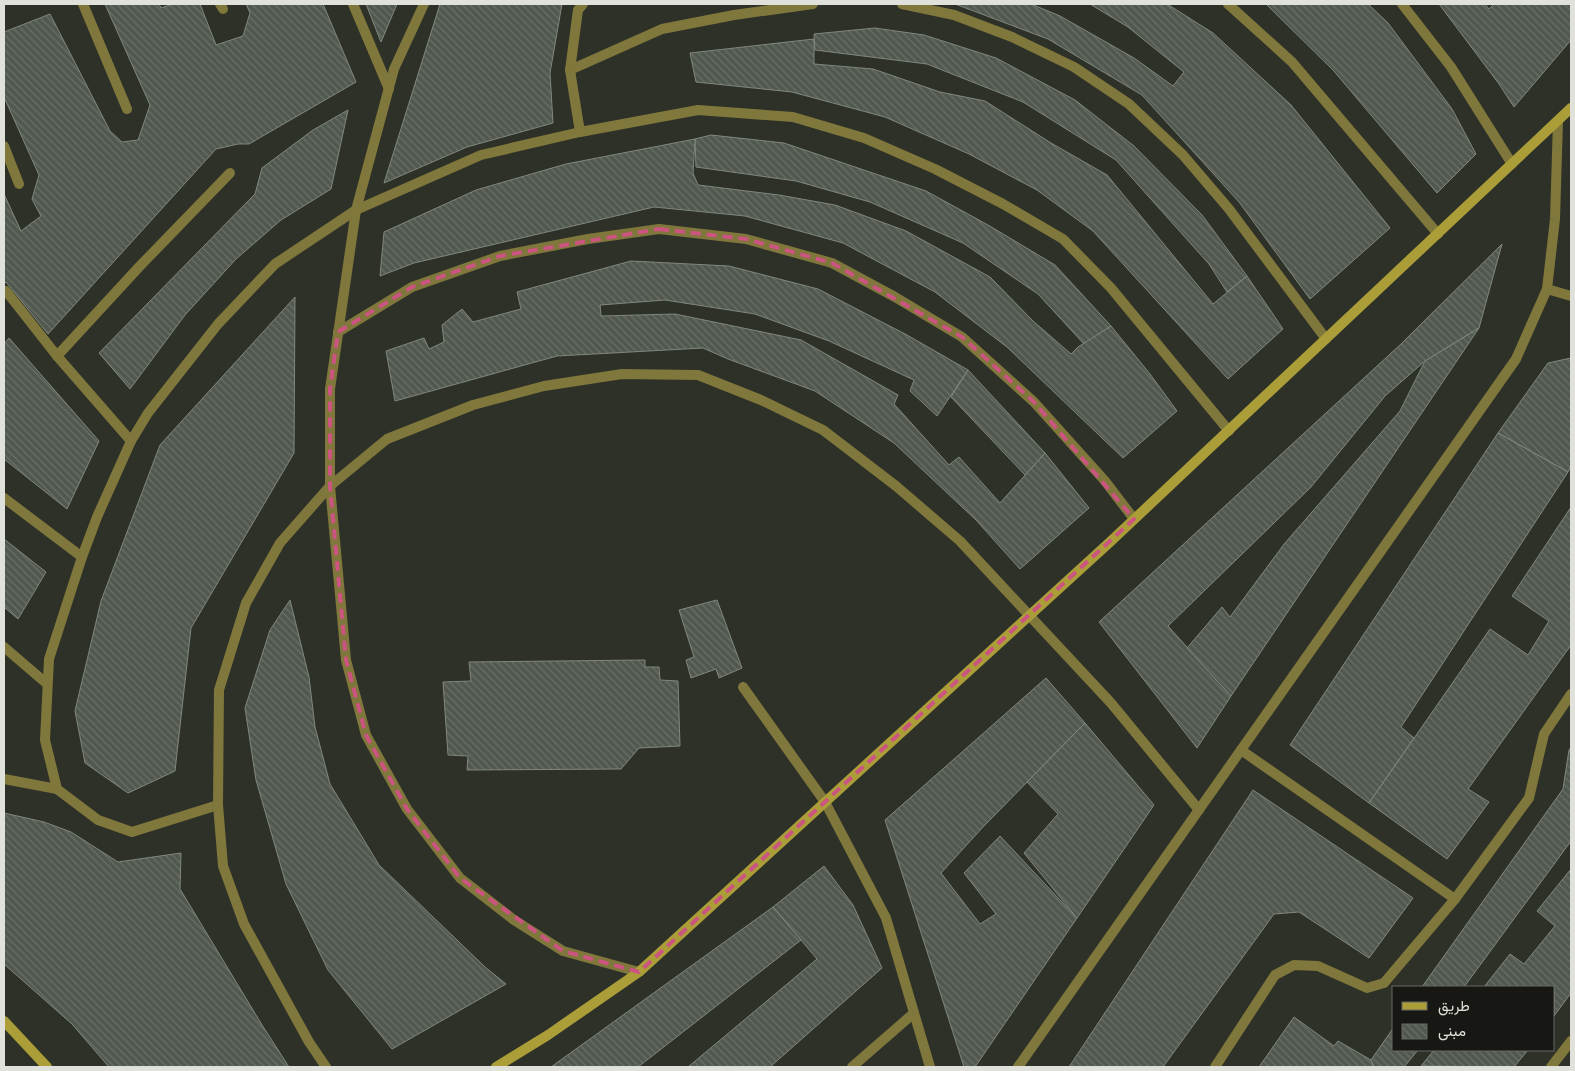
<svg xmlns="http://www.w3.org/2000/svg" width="1575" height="1071" font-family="'Alegreya Sans',Vazirmatn,sans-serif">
  <defs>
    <pattern id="building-back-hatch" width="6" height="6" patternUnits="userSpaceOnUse" patternTransform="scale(1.25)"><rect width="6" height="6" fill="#51584f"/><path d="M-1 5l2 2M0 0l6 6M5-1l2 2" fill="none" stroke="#6a7068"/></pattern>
  </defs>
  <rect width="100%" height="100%" fill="#2e3128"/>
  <!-- building -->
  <g fill="url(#building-back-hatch)" stroke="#80887e">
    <path d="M105,4H159L161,8L173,4H200L216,45L243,36L250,13L246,4H323L356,82L249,144H238L216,149L48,334L6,282L4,284V194L21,231L41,216L32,199L39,175L4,97V32L50,14L110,131L122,142L138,140L150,105Z"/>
    <path d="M366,4H397L381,42Z"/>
    <path d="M440,4H562L550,73L553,123L467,147L384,183Z"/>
    <path d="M955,4H1031L1060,16L1134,58L1173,86L1184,72L1128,27L1090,4H1167L1213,33L1291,105L1390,228L1310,299L1239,202L1142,95L1048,39Z"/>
    <path d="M1266,4H1368L1388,23L1452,109L1476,154L1437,193L1333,70Z"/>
    <path d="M1439,4H1485L1489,9L1494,4H1571V40L1514,107L1499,84Z"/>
    <path d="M875,28L924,35L996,58L1075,100L1134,146L1202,215L1247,276L1227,292L1209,264L1116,160L1023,102L927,64L815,50L814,34Z"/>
    <path d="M814,39V64L873,69L940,92L985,101L1051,143L1107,175L1213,304L1247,276L1283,329L1228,379L1093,231L1037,190L969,154L885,117L792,92L696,82L690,53Z"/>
    <path d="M348,110L331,189L281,220L236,259L185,315L130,389L99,353L255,194L262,168L313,130Z"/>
    <path d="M711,135L784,143L926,191L988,225L1055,265L1111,326L1084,344L1038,294L963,243L870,202L796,181L696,167L695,139Z"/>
    <path d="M695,139L693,173L698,185L779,195L835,205L906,231L990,277L1033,321L1071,354L1078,347L1111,326L1150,374L1177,411L1123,458L1007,347L935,292L843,243L745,216L654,207L414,263L380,276L384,232L476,190L566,164Z"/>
    <path d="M1502,244L1479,328L1425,361L1385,396L1311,487L1168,626L1231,696L1197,748L1099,622L1401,344Z"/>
    <path d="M631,261L729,266L818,289L907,335L968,370L937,416L910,391L914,380L829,341L755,314L665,300L600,305L601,316L675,314L801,340L898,395L894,404L949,465L959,457L1000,503L1045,453L1089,508L1020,569L976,520L894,443L815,391L728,359L703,348L557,356L395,401L386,351L424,338L429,349L444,342L442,325L462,309L473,322L521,309L517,292Z"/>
    <path d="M295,297L294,453L191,628L175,771L128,793L85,763L75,711L101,601L160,445Z"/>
    <path d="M1479,328L1231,696L1187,648L1222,607L1230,617L1285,543L1400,411L1425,361Z"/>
    <path d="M9,338L99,441L67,509L4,459V344Z"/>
    <path d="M1571,358V466L1568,472L1498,433L1548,363Z"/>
    <path d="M968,370L1045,453L1025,475L951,397Z"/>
    <path d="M1498,433L1568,472L1401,727L1414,738L1369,803L1290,745Z"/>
    <path d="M1571,507V645L1468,789L1489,802L1447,859L1369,803L1490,629L1528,655L1549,621L1512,596Z"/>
    <path d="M4,539L46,572L18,619L4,607Z"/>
    <path d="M290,600L309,677L315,727L330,784L379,865L485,967L506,984L392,1049L328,970L286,884L256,780L245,708L270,630Z"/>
    <path d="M717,600L742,668L719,678L716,669L691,678L686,660L694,657L679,610Z"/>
    <path d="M645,660V667H659L660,680L678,681L680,746L639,748L621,769L467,770L468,756L448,755L443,682L471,681L469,662Z"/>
    <path d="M1046,678L1085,723L983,827L941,873L980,924L996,914L964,873L1000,836L1077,918L975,1067H964L885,820Z"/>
    <path d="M1085,723L1154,805L1077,918L1024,853L1058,814L1027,782Z"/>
    <path d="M1571,747V841L1464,987H1422L1563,789L1569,750Z"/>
    <path d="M1253,790L1413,898L1369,958L1299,912L1274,914L1163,1067H1069Z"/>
    <path d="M4,813L44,822L71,832L118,862L181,853L180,889L262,1025L289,1067H109L72,1024L4,964Z"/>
    <path d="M824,866L853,905L882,968L770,1067H688L817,959L773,907Z"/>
    <path d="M1571,869V993L1554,1016V987H1484L1510,954L1524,964L1555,926L1537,911Z"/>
    <path d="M773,907L801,940L638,1067H551Z"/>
    <path d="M1294,1017L1334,1046L1338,1041L1371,1060L1374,1067H1259Z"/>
    <path d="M1394,1027V1050H1418L1404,1067H1374L1371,1060Z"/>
    <path d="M1434,1050H1528L1514,1067L1421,1066Z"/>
  </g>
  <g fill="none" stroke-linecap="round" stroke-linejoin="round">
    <!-- street -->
    <g stroke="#7f773b" stroke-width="10">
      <path d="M83,4L127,109"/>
      <path d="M220,4L223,9"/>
      <path d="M353,4L389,89"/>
      <path d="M424,4L394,69L356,210L330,389V486L346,660L366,735L407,809L460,878L514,920L563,951L639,972"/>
      <path d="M902,4L954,15L1012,37L1074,67L1129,104L1183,155L1229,209L1326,339"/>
      <path d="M1228,4L1292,62L1438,234"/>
      <path d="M1402,4L1451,67L1512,164"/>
      <path d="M570,70L662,29L734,15L813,4"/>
      <path d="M580,132L570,70L578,10L583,4"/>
      <path d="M4,146L19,184"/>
      <path d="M1547,289L1571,296"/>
      <path d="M4,293L6,291L57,356L131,441"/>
      <path d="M338,332L412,287L500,256L588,239L659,229L746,239L832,263L895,297L962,337L1034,402L1105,481L1134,519"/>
      <path d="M57,356L139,267L230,173"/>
      <path d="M4,498L82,557"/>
      <path d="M4,647L46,683"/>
      <path d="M743,687L825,802L886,918L930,1067"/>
      <path d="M1241,750L1455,899"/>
      <path d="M4,779L57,789"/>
      <path d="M218,805L132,832L98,820L57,789L45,740L49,659L82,557L97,517L131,441L148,413L218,324L275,264L356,210L481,155L580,132L698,110L793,117L864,138L935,169L1003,204L1063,239L1111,288L1229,431"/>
      <path d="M326,1067L309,1042L244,924L223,866L218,805L219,690L246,603L280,543L330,486L387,439L473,405L544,386L622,374L698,375L761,400L823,430L896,486L960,541L1111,703L1199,810"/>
      <path d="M852,1067L914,1013"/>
      <path d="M1018,1067L1516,359L1547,289L1555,219L1558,121"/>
      <path d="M1215,1067L1275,975L1294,965L1318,966L1367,988L1384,983L1455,899L1529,798L1544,734L1571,694"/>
      <path d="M1551,1067L1571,1041"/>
    </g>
    <!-- secondary -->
    <g stroke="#ab9e38" stroke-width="10">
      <path d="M4,1021L47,1067"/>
      <path d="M496,1067L548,1035L639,972L1110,542L1571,108"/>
    </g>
  </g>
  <!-- marked area -->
  <path fill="none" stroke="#cb5481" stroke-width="4" stroke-dasharray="10 6" stroke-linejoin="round" d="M659,229L746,239L832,263L962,337L1034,402L1134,519L639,972L563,951L460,878L407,809L366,735L346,660L330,486V389L338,332L412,287L500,256Z"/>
  <!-- border -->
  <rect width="1575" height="1071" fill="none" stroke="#dfe1da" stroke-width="10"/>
  <!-- legend -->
  <rect x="1392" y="986" width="162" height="65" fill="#171814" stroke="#676863"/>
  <rect x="1402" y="1002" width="25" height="8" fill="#ab9e38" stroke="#676863"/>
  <text x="1438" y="1011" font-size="15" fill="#dfe1da">طريق</text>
  <rect x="1402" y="1024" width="25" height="15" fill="url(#building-back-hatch)" stroke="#676863"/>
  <text x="1438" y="1036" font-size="15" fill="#dfe1da">مبنى</text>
</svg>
